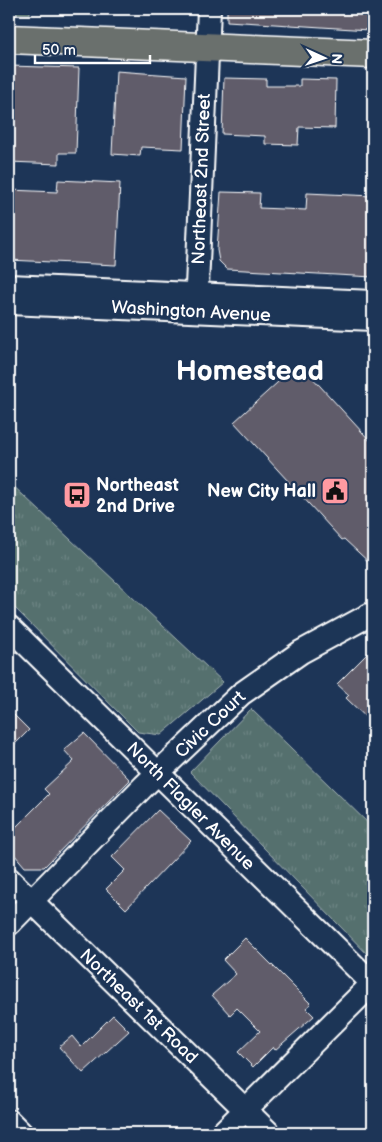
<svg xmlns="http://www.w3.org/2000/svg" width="382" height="1142" font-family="'Balsamiq Sans',sans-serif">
  <defs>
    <pattern id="grass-tufts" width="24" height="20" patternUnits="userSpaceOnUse" patternTransform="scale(1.25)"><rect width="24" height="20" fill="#54706e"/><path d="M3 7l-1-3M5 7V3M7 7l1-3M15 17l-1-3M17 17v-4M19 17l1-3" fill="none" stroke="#6e8584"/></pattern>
    <pattern id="park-crowns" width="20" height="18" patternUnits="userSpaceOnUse" patternTransform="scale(1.25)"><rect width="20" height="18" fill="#54706e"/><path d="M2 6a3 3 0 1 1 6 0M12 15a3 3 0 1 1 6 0" fill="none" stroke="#6e8584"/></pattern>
  </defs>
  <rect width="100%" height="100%" fill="#1d3557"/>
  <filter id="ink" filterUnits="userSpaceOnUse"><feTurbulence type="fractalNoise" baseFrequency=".02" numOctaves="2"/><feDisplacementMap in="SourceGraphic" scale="10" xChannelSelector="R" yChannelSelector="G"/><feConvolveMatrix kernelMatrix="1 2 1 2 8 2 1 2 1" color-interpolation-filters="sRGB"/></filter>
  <g filter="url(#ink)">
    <!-- grass -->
    <g fill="url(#grass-tufts)" stroke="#aab8b6">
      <path d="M9,482L223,682L161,735L138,732L9,602Z"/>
      <path d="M251,709L373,828V960L190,772Z"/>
    </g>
    <!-- park -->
    <path fill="url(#park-crowns)" stroke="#aab8b6" d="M9,9H30V14L9,13Z"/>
    <!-- building -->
    <g fill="#605c6b" stroke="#fff">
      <path d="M227,9H370L369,30L227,21Z"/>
      <path d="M9,66L79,68L76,153H59V164L9,162Z"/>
      <path d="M116,71L186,76L183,149L141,147L140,156L112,154Z"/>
      <path d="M224,78L266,79V86H300V79L336,80L335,128L299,127L298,145L265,144V136L222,134Z"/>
      <path d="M58,180L120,183L116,265L9,260V190L57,192Z"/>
      <path d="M221,192L260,193L259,208L306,210L307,193L373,196V277L227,269L219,261L217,250Z"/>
      <path d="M299,363L373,444V566L344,539L342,540L234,422Z"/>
      <path d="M373,648V724L346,698L349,695L337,684Z"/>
      <path d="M9,710L29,730L9,750Z"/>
      <path d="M84,733L130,780L44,867H25L9,848V842L14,836L11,832L49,794L44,789L74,761L64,750Z"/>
      <path d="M158,810L191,841L126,909L106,889L125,870L112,857Z"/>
      <path d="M245,938L311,1004L306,1008L314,1016L275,1050L273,1047L253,1067L238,1052L260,1031L237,1008L230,1015L212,995L236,974L223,960Z"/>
      <path d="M113,1015L129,1031L83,1073L59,1047L72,1036L81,1047Z"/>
    </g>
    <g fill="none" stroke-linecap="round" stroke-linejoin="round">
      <defs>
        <g id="minor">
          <path d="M9,286L373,302"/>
          <path d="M9,303L373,319"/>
          <path d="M196,310L209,9"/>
          <path d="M9,627L373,984"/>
          <path d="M9,879L269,1133"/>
          <path d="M9,924L144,786L241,694L301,652L373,613"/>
          <path d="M9,1121L21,1133"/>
          <path d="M222,1133L373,983"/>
        </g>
        <path id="major" d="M9,39L373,54"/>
      </defs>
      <!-- minor casing -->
      <use href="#minor" stroke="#fff" stroke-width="26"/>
      <!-- major casing -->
      <use href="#major" stroke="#fff" stroke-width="31"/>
      <!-- minor -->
      <use href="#minor" stroke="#1d3557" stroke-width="22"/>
      <!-- major -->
      <use href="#major" stroke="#6b706d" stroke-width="28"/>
    </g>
  </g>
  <!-- icons -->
  <defs>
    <symbol id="civic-square" viewBox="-11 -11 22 22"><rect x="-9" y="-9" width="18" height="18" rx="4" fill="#ff9aa2" stroke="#1d3557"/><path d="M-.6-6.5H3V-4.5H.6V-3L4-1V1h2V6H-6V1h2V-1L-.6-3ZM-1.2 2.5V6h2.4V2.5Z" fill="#111"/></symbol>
    <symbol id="bus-square" viewBox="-11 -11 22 22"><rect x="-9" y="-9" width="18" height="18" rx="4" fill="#ff9aa2" stroke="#1d3557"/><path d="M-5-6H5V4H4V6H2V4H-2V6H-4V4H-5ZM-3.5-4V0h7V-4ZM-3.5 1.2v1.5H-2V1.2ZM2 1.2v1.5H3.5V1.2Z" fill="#111"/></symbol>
  </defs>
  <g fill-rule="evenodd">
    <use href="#civic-square" x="319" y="475" width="32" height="32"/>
    <use href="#bus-square" x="61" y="479" width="32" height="32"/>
  </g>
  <g text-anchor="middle" stroke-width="4.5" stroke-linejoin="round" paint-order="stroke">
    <!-- street labels -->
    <g font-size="18" fill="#fff" stroke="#1d3557">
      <text transform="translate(201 179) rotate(-88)" y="6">Northeast 2nd Street</text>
      <text transform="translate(191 311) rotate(3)" y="6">Washington Avenue</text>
      <text transform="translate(210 724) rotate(-43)" y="6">Civic Court</text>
      <text transform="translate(191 806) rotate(45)" y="6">North Flagler Avenue</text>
      <text transform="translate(139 1006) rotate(44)" y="6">Northeast 1st Road</text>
    </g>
    <!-- poi labels -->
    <g font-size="18" font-weight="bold" fill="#fff" stroke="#1d3557" text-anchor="start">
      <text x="96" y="491">Northeast<tspan x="96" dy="21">2nd Drive</tspan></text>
      <text x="316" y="497" text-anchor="end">New City Hall</text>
    </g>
    <!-- town labels -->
    <g font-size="28" font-weight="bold" fill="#fff" stroke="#1d3557">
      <text x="250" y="380">Homestead</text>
    </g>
  </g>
  <!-- margin -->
  <rect width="382" height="1142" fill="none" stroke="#1d3557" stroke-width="30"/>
  <rect x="15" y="15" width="352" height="1112" fill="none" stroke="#fff" stroke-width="2" filter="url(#ink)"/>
  <!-- north arrow -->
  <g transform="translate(324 58) rotate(93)" stroke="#1d3557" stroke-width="4" paint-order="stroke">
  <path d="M0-4L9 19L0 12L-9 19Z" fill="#ffffff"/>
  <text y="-8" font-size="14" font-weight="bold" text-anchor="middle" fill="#ffffff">N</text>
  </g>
  <!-- scale -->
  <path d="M35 55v8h115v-8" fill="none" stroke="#ffffff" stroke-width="2.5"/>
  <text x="42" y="55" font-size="15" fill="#ffffff" stroke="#1d3557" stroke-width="4" paint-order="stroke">50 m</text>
</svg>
